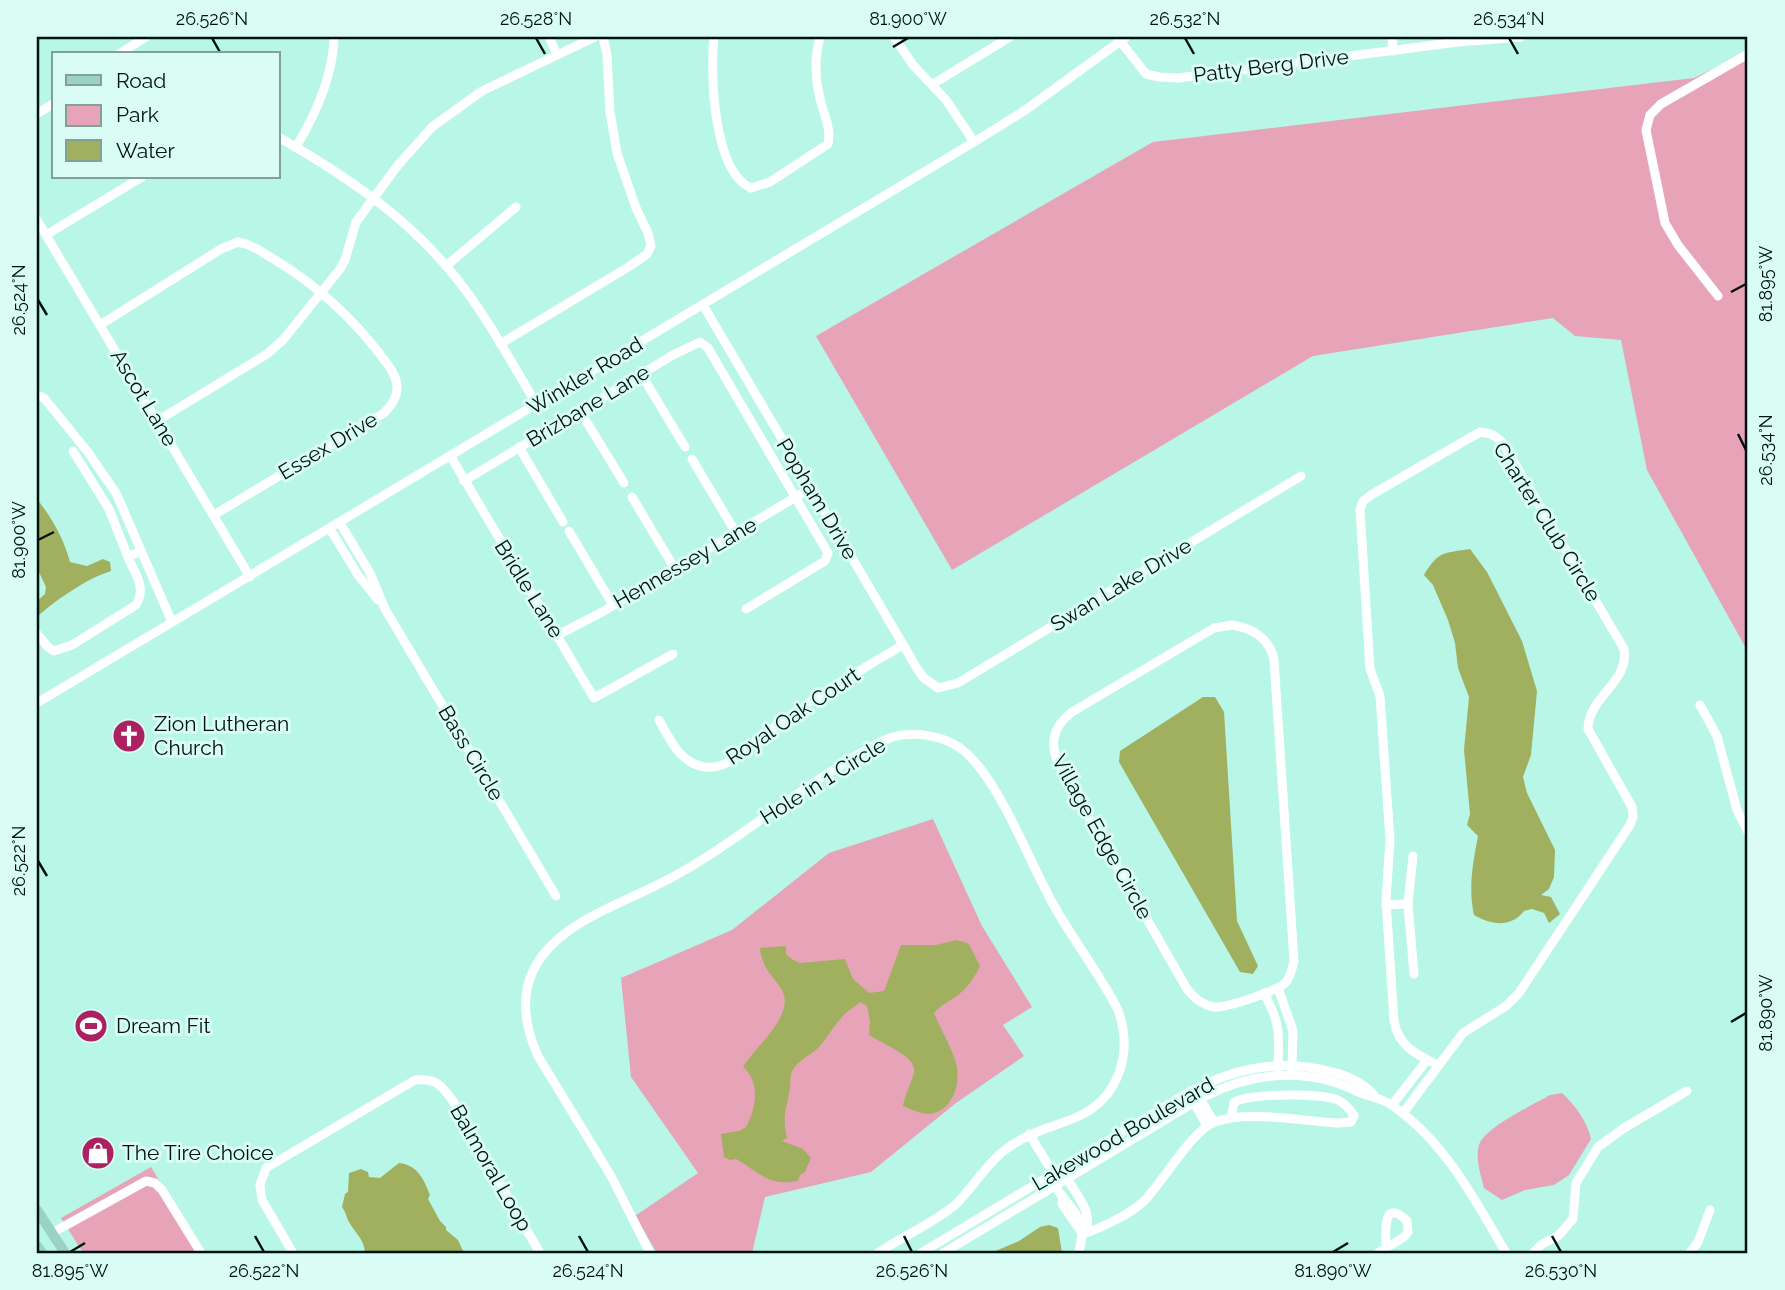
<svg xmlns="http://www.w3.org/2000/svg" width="1785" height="1290" font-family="Raleway,sans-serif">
  <rect width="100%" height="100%" fill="#b8f6e7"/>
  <!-- green -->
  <g fill="#e7a4b9">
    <path d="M1748,52V652L1647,470L1621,340L1575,336L1553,318L1313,356L952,570L816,336L1153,142L1694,78Z"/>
    <path d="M933,819L982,926L1032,1007L1003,1025L1024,1056L956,1103L871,1172L765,1197L752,1253H657L635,1216L698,1173L631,1077L621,978L732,930L829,853Z"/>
    <path d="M1562,1093C1575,1105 1587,1121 1591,1139L1569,1175L1554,1185L1525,1190L1502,1200L1484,1188C1481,1175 1475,1159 1479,1145C1485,1127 1533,1105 1550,1095Z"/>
    <path d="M151,1167L204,1253H83L61,1218Z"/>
  </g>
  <!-- water -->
  <g fill="#a0b05f">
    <path d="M37,499C52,518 64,539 70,562L87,566L103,559L110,562L111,571C86,579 59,598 39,615L37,614V601L45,594L46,587L37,568Z"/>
    <path d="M1470,549L1487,572L1522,641L1537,691L1531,755L1523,777L1527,793L1555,850L1554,877L1549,889L1541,895L1551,897L1560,914L1549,923L1544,913L1532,909L1524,911C1511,928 1491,925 1474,915C1468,887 1473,863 1478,836L1467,825L1470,814L1464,750L1469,697L1458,668L1455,643L1448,620L1433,585L1424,575C1438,551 1444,553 1470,549Z"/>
    <path d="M1203,697H1215L1224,712L1237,921L1258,966L1253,974L1240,972L1119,762L1120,751Z"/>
    <path d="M957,940L969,944L980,966C975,977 968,987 958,995C950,1001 941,1005 934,1013C941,1030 951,1046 956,1063C961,1081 954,1108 934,1113C924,1116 912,1110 903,1106C905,1094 911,1084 914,1073C918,1056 880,1043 869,1035L870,1021L867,1006L860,1002C854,1008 848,1010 843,1016C834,1025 828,1037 819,1047C812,1055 801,1058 794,1068C789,1074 791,1081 790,1089C786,1109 782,1117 787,1138L782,1141L803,1149L811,1158L805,1172L800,1175L798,1181C769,1187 759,1172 736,1159L730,1160L724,1157L721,1134L739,1131L746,1127C756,1109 761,1082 743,1067C756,1045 799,1013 780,987C769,972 762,966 760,948L786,946V954L793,960L800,963L845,959L853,979L869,993L884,991L901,945H936Z"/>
    <path d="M399,1163C418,1165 424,1180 430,1195L428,1199L440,1221L446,1227V1230L458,1240L464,1253H365C364,1239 356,1234 349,1222C346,1217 346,1212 342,1207L345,1194L348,1192L349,1173L361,1169L368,1172L369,1177L380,1178Z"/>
    <path d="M1049,1225L1058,1228L1062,1253H991L1019,1241L1040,1227Z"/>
  </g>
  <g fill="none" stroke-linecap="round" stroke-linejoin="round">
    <!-- minor -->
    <g stroke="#fff" stroke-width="9">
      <path d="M549,37L557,55"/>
      <path d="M714,37C710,72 713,172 751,188L770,182L828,144C832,128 822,111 819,94C815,76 815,55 820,37"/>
      <path d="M894,37L913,65L946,100L974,142"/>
      <path d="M1117,37L1146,74L1159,77L1178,78L1458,42L1521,37"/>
      <path d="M1392,37L1393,51"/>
      <path d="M119,54L146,37"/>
      <path d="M933,84L1010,37"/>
      <path d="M37,114L54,103"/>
      <path d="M278,137C345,175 409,218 457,279C488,318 511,362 537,405"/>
      <path d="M296,147C316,114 333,76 334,37"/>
      <path d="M37,220L250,577"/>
      <path d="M46,235L142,177"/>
      <path d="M446,266L516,207"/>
      <path d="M1718,296L1678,245L1665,223L1646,130L1650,115L1661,104L1748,54"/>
      <path d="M703,305L918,670L924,678L938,688L958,683L1301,476"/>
      <path d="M100,325L221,249L238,242C254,245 266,255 280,263C320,288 351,317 379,353C386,363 396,373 397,386C398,397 391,406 384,413L214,515"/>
      <path d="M500,344L630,266L647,254L651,246L648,233L636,208L617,153L610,112L607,55L603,37"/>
      <path d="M641,374L685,447"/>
      <path d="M37,395L44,398L87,451L116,493L172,622"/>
      <path d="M580,411L624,483"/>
      <path d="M157,421L267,354L283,340L340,269L345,260L356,222L398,165L432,127L482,91L595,37"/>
      <path d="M519,447L563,522"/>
      <path d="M73,451L109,509L128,557"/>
      <path d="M451,457L594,698L673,654"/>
      <path d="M692,459L736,533"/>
      <path d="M464,481L673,355L700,342L708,348L828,553L825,561L746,609"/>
      <path d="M632,497L675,569"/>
      <path d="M340,523L370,573L385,609L556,896"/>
      <path d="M330,529L358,575L378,600"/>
      <path d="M569,531L613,605"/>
      <path d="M1232,625C1253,628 1270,639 1274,660L1294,961C1292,968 1291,976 1286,982C1278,991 1226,1008 1214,1007C1202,1005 1194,998 1187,989L1061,769C1049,746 1051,728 1072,712L1214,628Z"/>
      <path d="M37,634L48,647L54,651L72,645L136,605C147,587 135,575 128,557L141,551"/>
      <path d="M558,635L604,611L811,488"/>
      <path d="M37,703L974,142L1024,111L1126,37"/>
      <path d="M1700,705L1717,736L1737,810L1748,832"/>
      <path d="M659,720C670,739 680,764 705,767C725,770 741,753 756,741C802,704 852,675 903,645"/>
      <path d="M1408,904L1413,856"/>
      <path d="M1386,905L1408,904L1414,974"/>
      <path d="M1278,988L1293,1031L1292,1068"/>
      <path d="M1264,993C1281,1025 1279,1033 1278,1068"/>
      <path d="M1197,1094L1214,1122"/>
      <path d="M1191,1097L1207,1126"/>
      <path d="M1392,1105L1427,1060"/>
      <path d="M1403,1113L1463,1033L1506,1006L1519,993L1630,825L1633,817L1632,807L1588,729C1588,697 1630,682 1624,649L1504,445C1497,436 1491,433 1480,432L1371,495L1363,501L1360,510L1370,669L1380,696L1390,840L1386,901L1394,1021C1398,1046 1417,1055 1438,1065"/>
      <path d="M1029,1134L1056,1177"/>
      <path d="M1067,1179C1077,1195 1096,1216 1083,1234"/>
      <path d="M1055,1186C1073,1214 1088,1215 1079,1253"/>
      <path d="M1063,1197L1062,1204L1082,1233"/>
      <path d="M52,1233L146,1181L155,1183L162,1190L201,1253"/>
      <path d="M1083,1234C1101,1228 1131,1214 1144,1201C1163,1182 1192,1130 1215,1122C1247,1110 1303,1121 1337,1123L1351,1122L1354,1116C1350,1109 1346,1104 1338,1100C1320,1093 1251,1093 1234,1102L1231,1118"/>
      <path d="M293,1253L262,1200L260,1185L266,1168L415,1080C437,1078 441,1085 453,1101L540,1253"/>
      <path d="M650,1253L611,1176L538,1056C523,1023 519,987 542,956C570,919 623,903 663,882C724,851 777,805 835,769C852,759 871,745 890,738C907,732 925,734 942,739C955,743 967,752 976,763C1006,799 1029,860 1052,902C1072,939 1099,972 1118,1010C1133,1052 1120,1098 1077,1117C1051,1128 1028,1132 1005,1150C985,1165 973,1188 955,1205C932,1224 903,1236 878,1253"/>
      <path d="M921,1253L1189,1092C1235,1068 1280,1058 1332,1072C1349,1076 1362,1082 1374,1095"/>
      <path d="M943,1253L1200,1099C1248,1073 1303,1066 1354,1090C1367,1097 1381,1097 1393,1106C1445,1142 1475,1200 1506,1253"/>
      <path d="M1378,1253L1404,1237L1408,1232L1407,1221C1381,1195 1386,1237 1386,1248"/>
      <path d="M1533,1253L1542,1244L1558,1236L1573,1219L1576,1183L1598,1147L1624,1128L1687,1091"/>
      <path d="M1690,1253L1698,1242L1710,1210"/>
    </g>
    <!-- major -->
    <g stroke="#9ad3c6" stroke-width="10">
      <path d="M37,1210L65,1253"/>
      <path d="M37,1246L42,1253"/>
    </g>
  </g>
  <!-- ticks -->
  <path fill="none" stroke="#00120e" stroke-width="2.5" d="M212,38L221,54M536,38L545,54M1185,38L1194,54M1509,38L1518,54M893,47L908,38M1731,292L1746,284M38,300L47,315M1738,434L1746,450M38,540L54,532M38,861L47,876M1731,1022L1746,1013M255,1236L264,1252M579,1236L588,1252M904,1236L912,1252M1552,1236L1561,1252M70,1252L85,1243M1333,1252L1348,1243"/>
  <!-- icons -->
  <defs>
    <symbol id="church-disc" viewBox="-11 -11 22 22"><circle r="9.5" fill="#ac2161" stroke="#d9fdf4"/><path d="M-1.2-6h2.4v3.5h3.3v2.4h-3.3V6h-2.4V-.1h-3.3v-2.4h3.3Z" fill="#fff"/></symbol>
    <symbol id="stadium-disc" viewBox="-11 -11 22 22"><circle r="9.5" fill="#ac2161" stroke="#d9fdf4"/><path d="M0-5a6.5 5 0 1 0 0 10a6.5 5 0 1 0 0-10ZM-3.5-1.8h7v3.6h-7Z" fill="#fff"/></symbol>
    <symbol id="shop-disc" viewBox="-11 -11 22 22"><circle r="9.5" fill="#ac2161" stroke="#d9fdf4"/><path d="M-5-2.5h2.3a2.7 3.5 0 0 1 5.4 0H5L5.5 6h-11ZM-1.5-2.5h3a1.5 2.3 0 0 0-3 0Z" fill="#fff"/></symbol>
  </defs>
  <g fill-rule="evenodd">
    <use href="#church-disc" x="110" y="717" width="38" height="38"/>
    <use href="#stadium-disc" x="72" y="1007" width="38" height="38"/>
    <use href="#shop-disc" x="79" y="1134" width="38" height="38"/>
  </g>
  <g text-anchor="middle" stroke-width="6" stroke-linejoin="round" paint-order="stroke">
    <!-- street labels -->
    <g font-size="21" fill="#00120e" stroke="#d9fdf4">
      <text transform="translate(1271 66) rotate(-7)" y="7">Patty Berg Drive</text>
      <text transform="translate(585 376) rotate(-31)" y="7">Winkler Road</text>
      <text transform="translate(144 398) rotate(59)" y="7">Ascot Lane</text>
      <text transform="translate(588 406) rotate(-31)" y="7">Brizbane Lane</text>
      <text transform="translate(328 446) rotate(-31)" y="7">Essex Drive</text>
      <text transform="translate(817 499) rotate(59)" y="7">Popham Drive</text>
      <text transform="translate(1547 522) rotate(58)" y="7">Charter Club Circle</text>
      <text transform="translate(685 563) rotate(-30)" y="7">Hennessey Lane</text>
      <text transform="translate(1121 585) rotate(-31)" y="7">Swan Lake Drive</text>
      <text transform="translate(529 589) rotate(58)" y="7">Bridle Lane</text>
      <text transform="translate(793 716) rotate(-34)" y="7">Royal Oak Court</text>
      <text transform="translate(471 753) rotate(59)" y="7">Bass Circle</text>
      <text transform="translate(823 781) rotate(-32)" y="7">Hole in 1 Circle</text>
      <text transform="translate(1102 837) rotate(61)" y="7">Village Edge Circle</text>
      <text transform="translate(1123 1134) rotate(-30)" y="7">Lakewood Boulevard</text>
      <text transform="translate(491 1168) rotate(60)" y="7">Balmoral Loop</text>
    </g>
    <!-- poi labels -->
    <g font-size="21" fill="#00120e" stroke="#d9fdf4" text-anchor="start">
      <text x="154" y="731">Zion Lutheran<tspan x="154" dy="24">Church</tspan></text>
      <text x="116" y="1033">Dream Fit</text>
      <text x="122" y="1160">The Tire Choice</text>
    </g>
  </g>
  <!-- border -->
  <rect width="1785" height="1290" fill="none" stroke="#d9fdf4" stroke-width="77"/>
  <!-- legend -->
  <rect x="52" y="52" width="228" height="126" fill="#d9fdf4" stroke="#829f98" stroke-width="2"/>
  <rect x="66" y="75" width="35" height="10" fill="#9ad3c6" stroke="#829f98" stroke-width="2"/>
  <text x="116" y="88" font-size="21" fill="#00120e">Road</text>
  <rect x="66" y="105" width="35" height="21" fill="#e7a4b9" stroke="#829f98" stroke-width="2"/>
  <text x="116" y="122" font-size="21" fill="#00120e">Park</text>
  <rect x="66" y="140" width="35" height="21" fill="#a0b05f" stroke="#829f98" stroke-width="2"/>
  <text x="116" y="158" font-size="21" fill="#00120e">Water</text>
  <rect x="38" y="38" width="1708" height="1214" fill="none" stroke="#00120e" stroke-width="2.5"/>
  <g font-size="18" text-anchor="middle" fill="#00120e">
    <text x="212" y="25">26.526°N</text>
    <text x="536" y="25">26.528°N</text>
    <text x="908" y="25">81.900°W</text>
    <text x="1185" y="25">26.532°N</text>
    <text x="1509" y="25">26.534°N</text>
    <text transform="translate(1766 284) rotate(-90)" y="6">81.895°W</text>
    <text transform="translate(19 300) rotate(-90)" y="6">26.524°N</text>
    <text transform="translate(1766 450) rotate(-90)" y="6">26.534°N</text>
    <text transform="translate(19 540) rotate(-90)" y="6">81.900°W</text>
    <text transform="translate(19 861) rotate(-90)" y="6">26.522°N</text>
    <text transform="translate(1766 1013) rotate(-90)" y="6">81.890°W</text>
    <text x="70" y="1277">81.895°W</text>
    <text x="264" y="1277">26.522°N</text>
    <text x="588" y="1277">26.524°N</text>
    <text x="912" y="1277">26.526°N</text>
    <text x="1333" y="1277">81.890°W</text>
    <text x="1561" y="1277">26.530°N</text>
  </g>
</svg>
